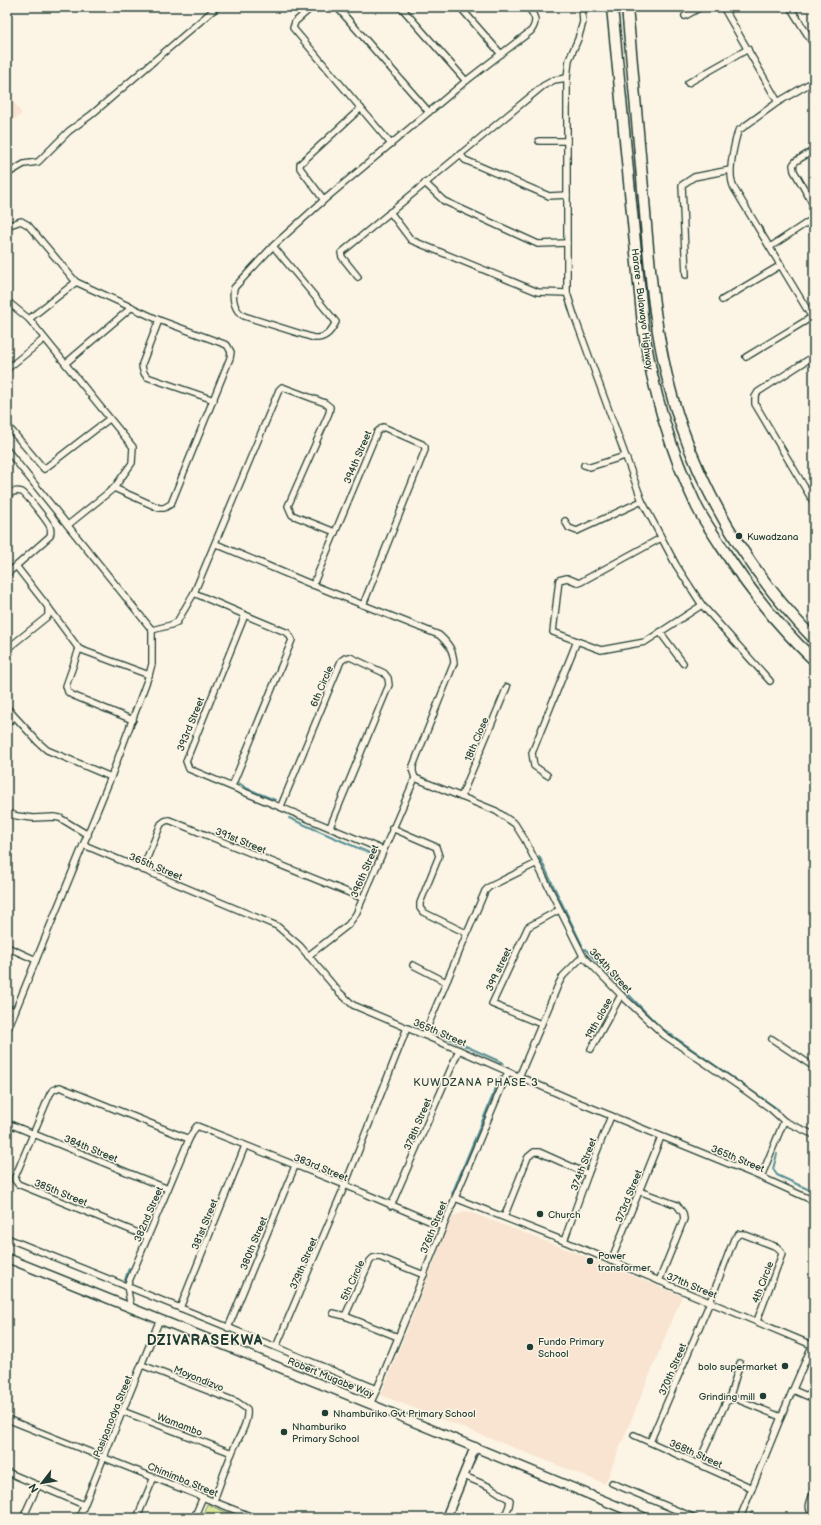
<svg xmlns="http://www.w3.org/2000/svg" width="821" height="1525" font-family="'Balsamiq Sans',sans-serif">
  <rect width="100%" height="100%" fill="#fcf5e5"/>
  <filter id="ink" filterUnits="userSpaceOnUse"><feTurbulence type="fractalNoise" baseFrequency=".025" numOctaves="2"/><feDisplacementMap in="SourceGraphic" scale="8" xChannelSelector="R" yChannelSelector="G"/><feConvolveMatrix kernelMatrix="1 2 1 2 8 2 1 2 1" color-interpolation-filters="sRGB"/></filter>
  <g filter="url(#ink)">
    <!-- built -->
    <g fill="#f8e4d0">
      <path d="M7,92L22,114L7,124Z"/>
      <path d="M467,1211L589,1258L587,1262L592,1264L594,1260L682,1296L605,1484L381,1395L452,1217Z"/>
    </g>
    <!-- green -->
    <path fill="#dae79a" stroke="#7c9267" d="M207,1504L240,1518H201Z"/>
    <g fill="none" stroke-linecap="round" stroke-linejoin="round">
      <!-- stream -->
      <g stroke="#569096" stroke-width="2">
        <path d="M239,783L246,788L275,800"/>
        <path d="M289,818L374,855"/>
        <path d="M539,856L582,945"/>
        <path d="M585,949L657,1024"/>
        <path d="M663,1029L779,1110"/>
        <path d="M437,1033L503,1063"/>
        <path d="M777,1154L773,1169L777,1175L814,1192"/>
        <path d="M452,1194L501,1076"/>
        <path d="M124,1283L129,1268"/>
        <path d="M749,1518L752,1512"/>
      </g>
      <defs>
        <g id="street">
          <path d="M312,7L295,22L293,28L391,144"/>
          <path d="M337,7L429,112"/>
          <path d="M401,7L466,81"/>
          <path d="M460,7L501,54"/>
          <path d="M582,7L583,22L578,39L569,60L567,78V293L574,315L642,501L676,565L702,605L770,681"/>
          <path d="M723,7L778,102"/>
          <path d="M790,7L814,45"/>
          <path d="M685,16L701,7"/>
          <path d="M814,81L778,102L738,131C734,145 727,174 734,188L814,321"/>
          <path d="M688,83L748,49"/>
          <path d="M539,141H567"/>
          <path d="M814,150L796,161L793,165L794,171L814,206"/>
          <path d="M460,154L465,160L549,196L567,195"/>
          <path d="M7,174L24,164L38,162L69,131L91,115L217,7"/>
          <path d="M425,183L444,201L538,244L567,243"/>
          <path d="M324,200L300,168V164L361,108"/>
          <path d="M390,212L411,240L538,292L567,293"/>
          <path d="M7,226L21,221L28,225L76,282L159,320L227,345L231,352L230,358L171,504L164,508H159L114,488"/>
          <path d="M273,246L336,322C331,331 326,339 314,338L244,316C234,311 232,298 234,288L273,246L324,200L466,81L531,31C538,21 535,16 528,7"/>
          <path d="M770,247L814,218"/>
          <path d="M686,275L682,185L694,177L730,170"/>
          <path d="M358,277L342,257L341,253L543,86L554,80L567,78"/>
          <path d="M722,300L781,265"/>
          <path d="M7,301L29,319L133,447L132,463L114,488L68,525"/>
          <path d="M29,319L76,282"/>
          <path d="M159,320L142,364C142,370 143,373 147,377L214,400"/>
          <path d="M814,356L758,392L755,397V404L814,503"/>
          <path d="M746,357L812,317"/>
          <path d="M66,363L132,307"/>
          <path d="M7,369L44,339"/>
          <path d="M7,425L44,469L109,419"/>
          <path d="M7,450L152,630"/>
          <path d="M584,465L590,467L625,456"/>
          <path d="M7,496C11,492 16,490 22,492C26,494 48,522 50,527C51,530 51,533 50,536L7,574"/>
          <path d="M565,521L569,528L577,531L642,501"/>
          <path d="M335,532L292,515L288,506L329,413L330,407L325,403L282,387L279,390L194,593L245,615L186,761L189,769L383,850"/>
          <path d="M661,538L579,583L567,578L559,580L553,632L601,650L645,642L702,605"/>
          <path d="M216,544L313,585L439,635C449,644 453,650 454,663L413,766V772L415,778"/>
          <path d="M16,566L48,607L79,649L149,675"/>
          <path d="M313,585L377,432L383,427L422,444L425,447V450L363,605"/>
          <path d="M660,632L683,663"/>
          <path d="M7,649L48,616V607"/>
          <path d="M79,649L66,686L68,692L72,695L133,720"/>
          <path d="M7,708L38,742L47,750L111,777"/>
          <path d="M7,723L14,717"/>
          <path d="M547,775L534,766L532,753L577,641"/>
          <path d="M415,778L496,811L515,824L525,840L583,956L621,995L664,1035L746,1091L771,1109L784,1121L814,1135"/>
          <path d="M232,786L292,640L288,633L245,615"/>
          <path d="M461,797L507,687"/>
          <path d="M281,806L341,661L345,658L350,657L384,673L388,678L389,685L330,827"/>
          <path d="M7,813L17,816L33,818L54,817L60,818L88,835"/>
          <path d="M392,828L436,847L439,856L420,903V908L423,912L466,933"/>
          <path d="M84,845L277,926L300,946L339,992L353,1005L459,1050L570,1099L761,1177L814,1201"/>
          <path d="M142,870L161,824L165,821L169,820L362,898"/>
          <path d="M7,947L36,960"/>
          <path d="M308,956L348,925L356,914L415,778"/>
          <path d="M413,965L446,982"/>
          <path d="M7,1008L15,1011"/>
          <path d="M541,1024L492,1004L528,927L559,910"/>
          <path d="M7,1031L111,777L149,675L152,664V630L171,625L177,622L194,593"/>
          <path d="M424,1035L485,891L489,887L537,863"/>
          <path d="M772,1039L814,1067"/>
          <path d="M591,1049L621,995"/>
          <path d="M519,1077L559,983L563,976L583,956"/>
          <path d="M7,1123L168,1189"/>
          <path d="M761,1177L784,1121"/>
          <path d="M639,1191L677,1205L683,1213L684,1219L659,1281"/>
          <path d="M455,1198L564,1241L812,1345"/>
          <path d="M391,1206L459,1050"/>
          <path d="M504,1217L528,1157L534,1152H539L588,1174"/>
          <path d="M148,1237L18,1184L15,1180V1177L50,1094L53,1090L60,1087L189,1139"/>
          <path d="M7,1238L220,1324L377,1389L370,1404"/>
          <path d="M564,1241L588,1174L611,1116"/>
          <path d="M611,1261L661,1137"/>
          <path d="M131,1308L127,1286L189,1139L194,1130L197,1126L345,1185L443,1227"/>
          <path d="M180,1308L245,1146"/>
          <path d="M333,1313L345,1316L398,1337"/>
          <path d="M345,1316L370,1261L373,1258L379,1257L424,1275"/>
          <path d="M228,1328L295,1166"/>
          <path d="M276,1347L345,1185L407,1028"/>
          <path d="M142,1365L237,1402L247,1409C249,1424 236,1441 231,1455C225,1470 219,1486 214,1501"/>
          <path d="M377,1389L455,1198L508,1072"/>
          <path d="M793,1390L814,1399"/>
          <path d="M729,1399L740,1363"/>
          <path d="M122,1411L232,1453"/>
          <path d="M7,1419L255,1518"/>
          <path d="M634,1435L752,1488"/>
          <path d="M650,1442L710,1302L734,1239L739,1234H743L777,1247L780,1250L782,1254L757,1321"/>
          <path d="M698,1464L726,1402L734,1398L781,1417"/>
          <path d="M7,1472L84,1505"/>
          <path d="M464,1476L490,1487L510,1500L509,1506L504,1518"/>
          <path d="M612,1483L695,1518"/>
          <path d="M814,1492C811,1500 805,1509 814,1515"/>
          <path d="M23,1518L38,1485"/>
          <path d="M79,1518L160,1319"/>
          <path d="M137,1518L154,1477"/>
          <path d="M194,1518L203,1497"/>
          <path d="M740,1518L781,1417L814,1341"/>
        </g>
        <g id="secondary">
          <path d="M7,1258L370,1404L646,1518"/>
          <path d="M446,1518L475,1447"/>
        </g>
        <g id="highway">
          <path d="M612,7L643,325C652,388 670,450 697,507C704,521 713,533 721,546C748,588 778,626 814,660"/>
          <path d="M627,7C633,71 638,136 644,200C650,277 656,354 682,428C710,508 755,578 814,639"/>
        </g>
      </defs>
      <!-- street casing -->
      <use href="#street" stroke="#1f3d34" stroke-width="8"/>
      <!-- secondary casing -->
      <use href="#secondary" stroke="#1f3d34" stroke-width="11"/>
      <!-- highway casing -->
      <use href="#highway" stroke="#1f3d34" stroke-width="13"/>
      <!-- street -->
      <use href="#street" stroke="#fcf5e5" stroke-width="5.5"/>
      <!-- secondary -->
      <use href="#secondary" stroke="#fcf5e5" stroke-width="8"/>
      <!-- highway -->
      <use href="#highway" stroke="#fcf5e5" stroke-width="10"/>
    </g>
  </g>
  <!-- markers -->
  <g fill="#1f3d34" stroke="#fcf5e5" stroke-width="1.5">
    <circle cx="739" cy="536" r="4"/>
    <circle cx="540" cy="1214" r="4"/>
    <circle cx="590" cy="1261" r="4"/>
    <circle cx="530" cy="1347" r="4"/>
    <circle cx="785" cy="1366" r="4"/>
    <circle cx="763" cy="1396" r="4"/>
    <circle cx="325" cy="1413" r="4"/>
    <circle cx="284" cy="1432" r="4"/>
  </g>
  <g text-anchor="middle" stroke-width="3" stroke-linejoin="round" paint-order="stroke">
    <!-- street labels -->
    <g font-size="10" fill="#1f3d34" stroke="#fcf5e5">
      <text transform="translate(643 309) rotate(83)" y="4">Harare - Bulawayo Highway</text>
      <text transform="translate(357 457) rotate(-67)" y="4">394th Street</text>
      <text transform="translate(321 686) rotate(-67)" y="4">6th Circle</text>
      <text transform="translate(190 724) rotate(-68)" y="4">393rd Street</text>
      <text transform="translate(476 739) rotate(-67)" y="4">18th Close</text>
      <text transform="translate(241 840) rotate(22)" y="4">391st Street</text>
      <text transform="translate(156 866) rotate(22)" y="4">365th Street</text>
      <text transform="translate(364 871) rotate(-67)" y="4">396th Street</text>
      <text transform="translate(498 969) rotate(-65)" y="4">399 street</text>
      <text transform="translate(611 970) rotate(47)" y="4">364th Street</text>
      <text transform="translate(598 1018) rotate(-61)" y="4">19th close</text>
      <text transform="translate(440 1032) rotate(23)" y="4">365th Street</text>
      <text transform="translate(417 1124) rotate(-67)" y="4">378th Street</text>
      <text transform="translate(91 1148) rotate(22)" y="4">384th Street</text>
      <text transform="translate(738 1158) rotate(22)" y="4">365th Street</text>
      <text transform="translate(583 1164) rotate(-69)" y="4">374th Street</text>
      <text transform="translate(321 1167) rotate(22)" y="4">383rd Street</text>
      <text transform="translate(61 1192) rotate(22)" y="4">385th Street</text>
      <text transform="translate(628 1196) rotate(-68)" y="4">373rd Street</text>
      <text transform="translate(148 1214) rotate(-67)" y="4">382nd Street</text>
      <text transform="translate(204 1224) rotate(-68)" y="4">381st Street</text>
      <text transform="translate(433 1227) rotate(-68)" y="4">376th Street</text>
      <text transform="translate(253 1243) rotate(-68)" y="4">380th Street</text>
      <text transform="translate(303 1263) rotate(-67)" y="4">379th Street</text>
      <text transform="translate(352 1280) rotate(-65)" y="4">5th Circle</text>
      <text transform="translate(762 1282) rotate(-69)" y="4">4th Circle</text>
      <text transform="translate(692 1285) rotate(22)" y="4">371th Street</text>
      <text transform="translate(672 1369) rotate(-67)" y="4">370th Street</text>
      <text transform="translate(331 1377) rotate(22)" y="4">Robert Mugabe Way</text>
      <text transform="translate(199 1378) rotate(22)" y="4">Moyondizvo</text>
      <text transform="translate(112 1416) rotate(-68)" y="4">Pasipanodya Street</text>
      <text transform="translate(180 1424) rotate(21)" y="4">Wamambo</text>
      <text transform="translate(696 1453) rotate(24)" y="4">368th Street</text>
      <text transform="translate(183 1479) rotate(22)" y="4">Chimimba Street</text>
    </g>
    <!-- poi labels -->
    <g font-size="10" fill="#1f3d34" stroke="#fcf5e5" text-anchor="start">
      <text x="747" y="540">Kuwadzana</text>
      <text x="548" y="1218">Church</text>
      <text x="598" y="1259">Power<tspan x="598" dy="12">transformer</tspan></text>
      <text x="538" y="1345">Fundo Primary<tspan x="538" dy="12">School</tspan></text>
      <text x="777" y="1370" text-anchor="end">bolo supermarket</text>
      <text x="755" y="1400" text-anchor="end">Grinding mill</text>
      <text x="333" y="1417">Nhamburiko Gvt Primary School</text>
      <text x="292" y="1430">Nhamburiko<tspan x="292" dy="12">Primary School</tspan></text>
    </g>
    <!-- neighbourhood labels -->
    <g font-size="11" letter-spacing="1" fill="#1f3d34" stroke="#fcf5e5">
      <text x="476" y="1086">KUWDZANA PHASE 3</text>
    </g>
    <!-- district labels -->
    <g font-size="14" font-weight="bold" letter-spacing="1" fill="#1f3d34" stroke="#fcf5e5">
      <text x="205" y="1345">DZIVARASEKWA</text>
    </g>
  </g>
  <!-- margin -->
  <rect width="821" height="1525" fill="none" stroke="#fcf5e5" stroke-width="24"/>
  <rect x="12" y="12" width="797" height="1501" fill="none" stroke="#1f3d34" stroke-width="1.5" filter="url(#ink)"/>
  <!-- north arrow -->
  <g transform="translate(42 1483) rotate(239)" stroke="#fcf5e5" stroke-width="3" paint-order="stroke">
  <path d="M0-3L7 15L0 10L-7 15Z" fill="#1f3d34"/>
  <text y="-6" font-size="11" font-weight="bold" text-anchor="middle" fill="#1f3d34">N</text>
  </g>
</svg>
